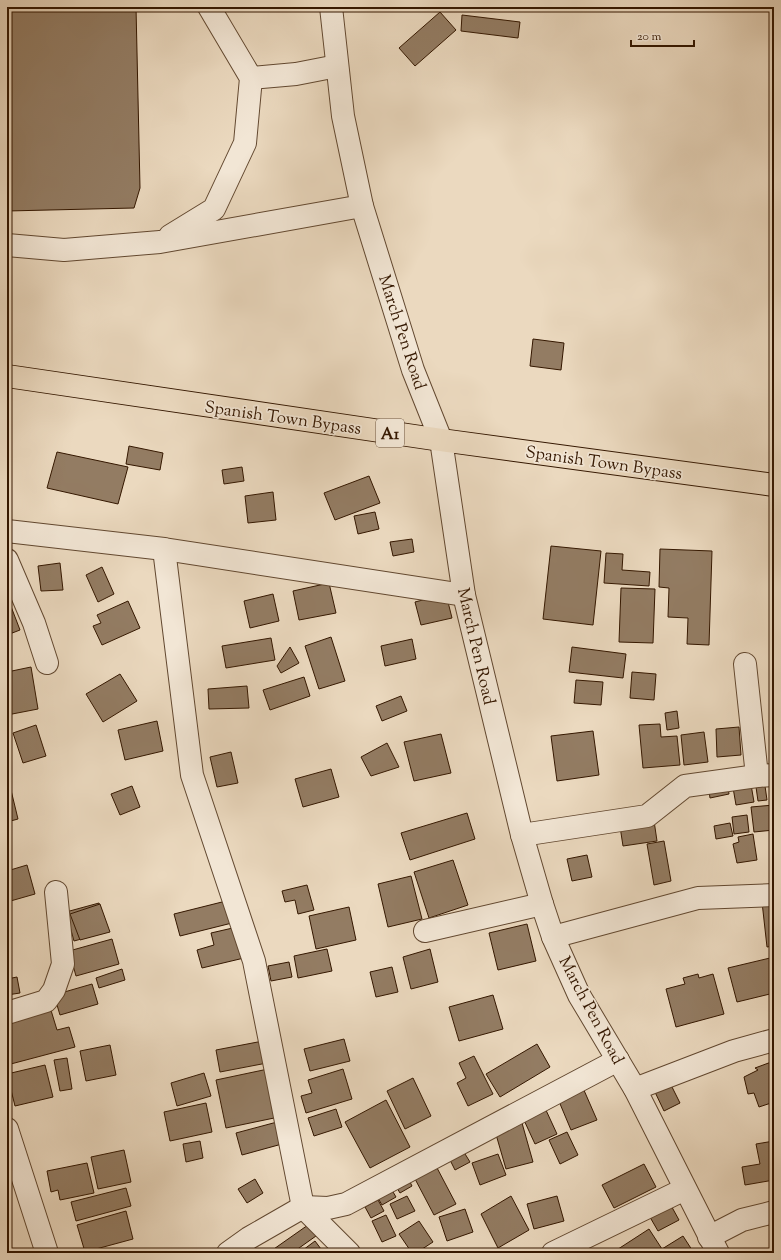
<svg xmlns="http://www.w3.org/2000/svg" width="781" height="1260" font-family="'Sorts Mill Goudy',serif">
  <rect width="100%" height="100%" fill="#ebd9bf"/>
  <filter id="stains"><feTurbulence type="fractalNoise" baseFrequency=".005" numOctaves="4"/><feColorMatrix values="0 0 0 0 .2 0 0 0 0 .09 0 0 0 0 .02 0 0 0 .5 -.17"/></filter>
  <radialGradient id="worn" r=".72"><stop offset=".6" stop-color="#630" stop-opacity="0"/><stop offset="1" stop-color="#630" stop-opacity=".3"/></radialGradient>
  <!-- building -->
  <g fill="#937c63" stroke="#341700">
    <path d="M7,7H136L140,188L134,208L7,211Z"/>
    <path d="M440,12L456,30L415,66L399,48Z"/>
    <path d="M462,15L520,22L518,38L461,31Z"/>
    <path d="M533,339L564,343L561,370L530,366Z"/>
    <path d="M129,446L163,453L160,470L126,464Z"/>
    <path d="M57,452L128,467L118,504L47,488Z"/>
    <path d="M242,467L244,481L224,484L222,470Z"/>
    <path d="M369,476L380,503L335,520L324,493Z"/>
    <path d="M273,492L276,520L248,523L245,496Z"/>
    <path d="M375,512L379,529L358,534L354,516Z"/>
    <path d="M412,539L414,552L393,556L390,542Z"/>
    <path d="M551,546L601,551L593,625L543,619Z"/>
    <path d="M660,549L712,551L709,645L687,644L688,618L668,617L669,588L659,587Z"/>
    <path d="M606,553L623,554L622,570L650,572L649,586L604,583Z"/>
    <path d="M60,563L63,590L41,591L38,566Z"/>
    <path d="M102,567L114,594L98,602L86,575Z"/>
    <path d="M329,583L336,613L299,620L293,591Z"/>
    <path d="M621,588L655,589L653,643L619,642Z"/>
    <path d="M273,594L279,621L250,628L244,601Z"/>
    <path d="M446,594L452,618L421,625L415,602Z"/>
    <path d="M7,596L20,630L7,635Z"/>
    <path d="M128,601L140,628L102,645L93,626L101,623L97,615Z"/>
    <path d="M331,637L345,681L319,689L305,646Z"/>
    <path d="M271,638L275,660L226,668L222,646Z"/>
    <path d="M412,639L416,659L385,666L381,646Z"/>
    <path d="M290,647L299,663L281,673L277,666Z"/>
    <path d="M572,647L626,654L623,678L569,672Z"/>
    <path d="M31,667L38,709L7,715V672Z"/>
    <path d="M632,672L656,674L654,700L630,698Z"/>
    <path d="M120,674L137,701L103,722L86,694Z"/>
    <path d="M304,677L310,696L270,710L263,690Z"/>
    <path d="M576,680L603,682L601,705L574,703Z"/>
    <path d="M247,686L249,708L209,709L208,689Z"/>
    <path d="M401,696L407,711L382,721L376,706Z"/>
    <path d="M677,711L679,728L667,730L665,713Z"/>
    <rect x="770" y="714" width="4" height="14"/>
    <path d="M157,721L163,751L125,760L118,730Z"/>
    <path d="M660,724L661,737L677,736L680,765L643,768L639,725Z"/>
    <path d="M36,725L46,756L23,763L13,733Z"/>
    <path d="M739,727L741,755L717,757L716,729Z"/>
    <path d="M593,731L599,775L557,781L551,736Z"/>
    <path d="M704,732L708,762L684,765L681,735Z"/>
    <path d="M441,734L451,773L414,781L404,742Z"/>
    <path d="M387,743L399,767L371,776L361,757Z"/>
    <path d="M231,752L238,783L217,787L210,757Z"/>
    <path d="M331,769L339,797L303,807L295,779Z"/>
    <path d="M763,772L767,800L758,801L754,773Z"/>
    <path d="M749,773L754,802L736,805L731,776Z"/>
    <path d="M727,781L729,794L710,798L708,784Z"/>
    <path d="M7,786H10L18,819L7,822Z"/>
    <path d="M132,786L140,807L120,815L111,794Z"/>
    <path d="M774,805V830L754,832L751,807Z"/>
    <path d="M467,813L475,839L410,860L401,833Z"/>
    <path d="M653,814L657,841L623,846L619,820Z"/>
    <path d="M747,815L749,832L734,834L732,817Z"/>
    <path d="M730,823L733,836L716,839L714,826Z"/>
    <path d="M753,834L757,860L737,863L733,844L739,842L738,837Z"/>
    <path d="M664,841L671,881L654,885L647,844Z"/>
    <path d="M587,855L592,877L572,881L567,859Z"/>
    <path d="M453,860L468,905L429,918L414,872Z"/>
    <path d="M27,865L35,894L7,902V871Z"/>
    <path d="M411,876L422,919L388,927L378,884Z"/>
    <path d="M307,885L314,910L298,914L295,900L285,902L282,891Z"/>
    <path d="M226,901L232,923L180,936L174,914Z"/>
    <path d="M774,901V946L767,947L762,902Z"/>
    <path d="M99,903L107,932L74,941L66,912Z"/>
    <path d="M100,904L110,932L80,940L70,914Z"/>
    <path d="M349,907L356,940L316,949L309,916Z"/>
    <path d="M527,924L536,961L498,970L489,933Z"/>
    <path d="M237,927L244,958L202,968L197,950L214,945L211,933Z"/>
    <path d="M112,939L119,964L76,976L69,951Z"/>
    <path d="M327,949L332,971L298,978L294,956Z"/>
    <path d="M430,949L438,982L411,989L403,957Z"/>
    <path d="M770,958L774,973V993L737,1002L728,968Z"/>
    <path d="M289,962L292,977L271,981L268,966Z"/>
    <path d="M392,967L398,992L376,997L370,972Z"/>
    <path d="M122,969L125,980L99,988L96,978Z"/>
    <path d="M698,974L699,978L713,974L724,1014L676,1027L666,989L685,984L683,978Z"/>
    <path d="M17,977L20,993L7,995V979Z"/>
    <path d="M92,984L98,1004L60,1015L54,995Z"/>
    <path d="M493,995L503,1029L459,1041L449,1007Z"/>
    <path d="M50,1007L57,1030L69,1027L75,1047L7,1065V1019Z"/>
    <path d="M344,1039L350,1061L310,1071L304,1049Z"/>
    <path d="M263,1041L267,1063L220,1072L216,1050Z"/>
    <path d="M537,1044L550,1067L500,1097L486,1074Z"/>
    <path d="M110,1045L116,1075L86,1081L80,1051Z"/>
    <path d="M474,1056L493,1094L468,1106L457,1083L466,1078L459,1063Z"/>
    <path d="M67,1058L72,1089L60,1091L54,1060Z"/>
    <path d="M774,1061V1102L759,1107L754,1093L748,1094L744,1077L758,1070L755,1068Z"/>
    <path d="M45,1065L53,1097L15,1106L7,1074Z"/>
    <path d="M268,1069L279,1117L226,1128L216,1080Z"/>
    <path d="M343,1069L352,1099L306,1113L301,1096L312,1093L308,1080Z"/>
    <path d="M204,1073L211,1096L177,1106L171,1083Z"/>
    <path d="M413,1078L431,1116L405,1129L387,1091Z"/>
    <path d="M670,1083L680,1103L664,1111L654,1090Z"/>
    <path d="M583,1088L597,1120L571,1130L558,1099Z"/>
    <path d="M386,1100L410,1147L370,1168L345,1122Z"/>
    <path d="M206,1103L212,1132L170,1141L164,1112Z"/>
    <path d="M545,1108L557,1134L535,1144L523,1118Z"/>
    <path d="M336,1109L342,1127L314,1136L308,1118Z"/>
    <path d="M277,1122L282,1144L242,1155L236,1133Z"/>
    <path d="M522,1123L533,1162L506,1169L495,1131Z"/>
    <path d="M567,1132L578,1155L560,1164L549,1140Z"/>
    <path d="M200,1141L203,1158L186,1162L183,1144Z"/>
    <path d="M774,1141V1180L745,1185L742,1167L760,1164L756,1144Z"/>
    <path d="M462,1149L470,1162L455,1170L448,1156Z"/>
    <path d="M124,1150L131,1182L98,1189L91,1157Z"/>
    <path d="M498,1154L506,1175L480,1185L472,1163Z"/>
    <path d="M87,1163L94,1193L60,1200L58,1190L51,1192L47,1171Z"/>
    <path d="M644,1164L656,1187L614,1208L602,1185Z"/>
    <path d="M436,1166L456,1204L434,1215L414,1177Z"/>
    <path d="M407,1176L412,1186L400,1193L394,1183Z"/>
    <path d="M255,1179L263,1193L247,1203L238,1189Z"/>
    <path d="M389,1185L396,1197L382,1205L375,1193Z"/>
    <path d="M126,1188L131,1206L76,1221L71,1202Z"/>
    <path d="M407,1196L415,1211L397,1219L390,1204Z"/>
    <path d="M511,1196L529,1230L498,1248L481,1214Z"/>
    <path d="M557,1196L564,1221L534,1229L527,1204Z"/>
    <path d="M378,1200L384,1211L371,1218L365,1207Z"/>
    <path d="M668,1200L679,1220L658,1231L647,1212Z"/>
    <path d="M465,1209L473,1232L447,1241L439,1217Z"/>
    <path d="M126,1211L133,1239L85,1252L77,1225Z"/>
    <path d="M386,1215L396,1236L382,1242L372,1221Z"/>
    <path d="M419,1221L433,1242L416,1253H412L399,1234Z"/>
    <path d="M308,1225L316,1236L292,1253H272L271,1251Z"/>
    <path d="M649,1229L662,1249L683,1236L694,1253H612Z"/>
    <path d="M315,1241L324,1253H299Z"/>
  </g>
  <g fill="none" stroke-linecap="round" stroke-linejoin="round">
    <defs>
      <g id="minor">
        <path d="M331,7L343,116L362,206L413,370L441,440L464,595L522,835L542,904L553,937L579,995L635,1089L718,1253"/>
        <path d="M251,78L296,74L337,66"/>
        <path d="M170,236L214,209L245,143L251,78L209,7"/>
        <path d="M7,245L64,250L160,242L362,206"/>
        <path d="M7,531L164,549L464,595"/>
        <path d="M164,549L192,775L254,961L303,1207L349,1253"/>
        <path d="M7,560L34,623L47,663"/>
        <path d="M745,664L757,776"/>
        <path d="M522,835L647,816L685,786L757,776L774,775"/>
        <path d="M425,931L542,904"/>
        <path d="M553,937L698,898L774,895"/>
        <path d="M7,1013L46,1001L54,990L63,964L56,892"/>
        <path d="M635,1089L734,1051L774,1040"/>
        <path d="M7,1129L47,1253"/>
        <path d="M709,1237L742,1220L774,1212"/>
        <path d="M228,1253L249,1238L303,1207L328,1208L346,1204L618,1060"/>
        <path d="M553,1253L685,1189"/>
      </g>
      <path id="major" d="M7,376L441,440L774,485"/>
    </defs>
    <!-- minor casing -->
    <use href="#minor" stroke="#624830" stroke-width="24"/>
    <!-- major casing -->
    <use href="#major" stroke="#341700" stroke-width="24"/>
    <!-- minor -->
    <use href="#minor" stroke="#f2e6d5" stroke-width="22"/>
    <!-- major -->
    <use href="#major" stroke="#ebd9bf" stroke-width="22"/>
  </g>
  <g text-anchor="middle" stroke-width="3.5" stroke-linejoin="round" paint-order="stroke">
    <!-- shield labels -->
    <rect fill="#f2e6d5" stroke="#6d5540" stroke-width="1" x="376" y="419" width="28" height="28" rx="3"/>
    <g font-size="16" font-weight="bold" fill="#341700">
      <text x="390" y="439">A1</text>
    </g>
    <!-- street labels -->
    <g font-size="17" fill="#341700" stroke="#f2e6d5">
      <text transform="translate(403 332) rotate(72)" y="6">March Pen Road</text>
      <text transform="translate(283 417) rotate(8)" y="6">Spanish Town Bypass</text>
      <text transform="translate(604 462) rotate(8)" y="6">Spanish Town Bypass</text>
      <text transform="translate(477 646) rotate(77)" y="6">March Pen Road</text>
      <text transform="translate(592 1010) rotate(62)" y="6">March Pen Road</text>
    </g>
  </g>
  <!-- margin -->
  <rect width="781" height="1260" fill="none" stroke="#ebd9bf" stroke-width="24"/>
  <rect x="8" y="8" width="765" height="1244" fill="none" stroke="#341700" stroke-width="2"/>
  <rect x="12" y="12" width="757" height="1236" fill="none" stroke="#341700"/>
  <!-- scale -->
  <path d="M631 40v6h63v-6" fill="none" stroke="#341700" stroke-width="2"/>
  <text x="637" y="40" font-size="12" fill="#341700" stroke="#f2e6d5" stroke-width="3" paint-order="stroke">20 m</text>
  <rect width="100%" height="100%" filter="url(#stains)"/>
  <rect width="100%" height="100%" fill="url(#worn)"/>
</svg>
